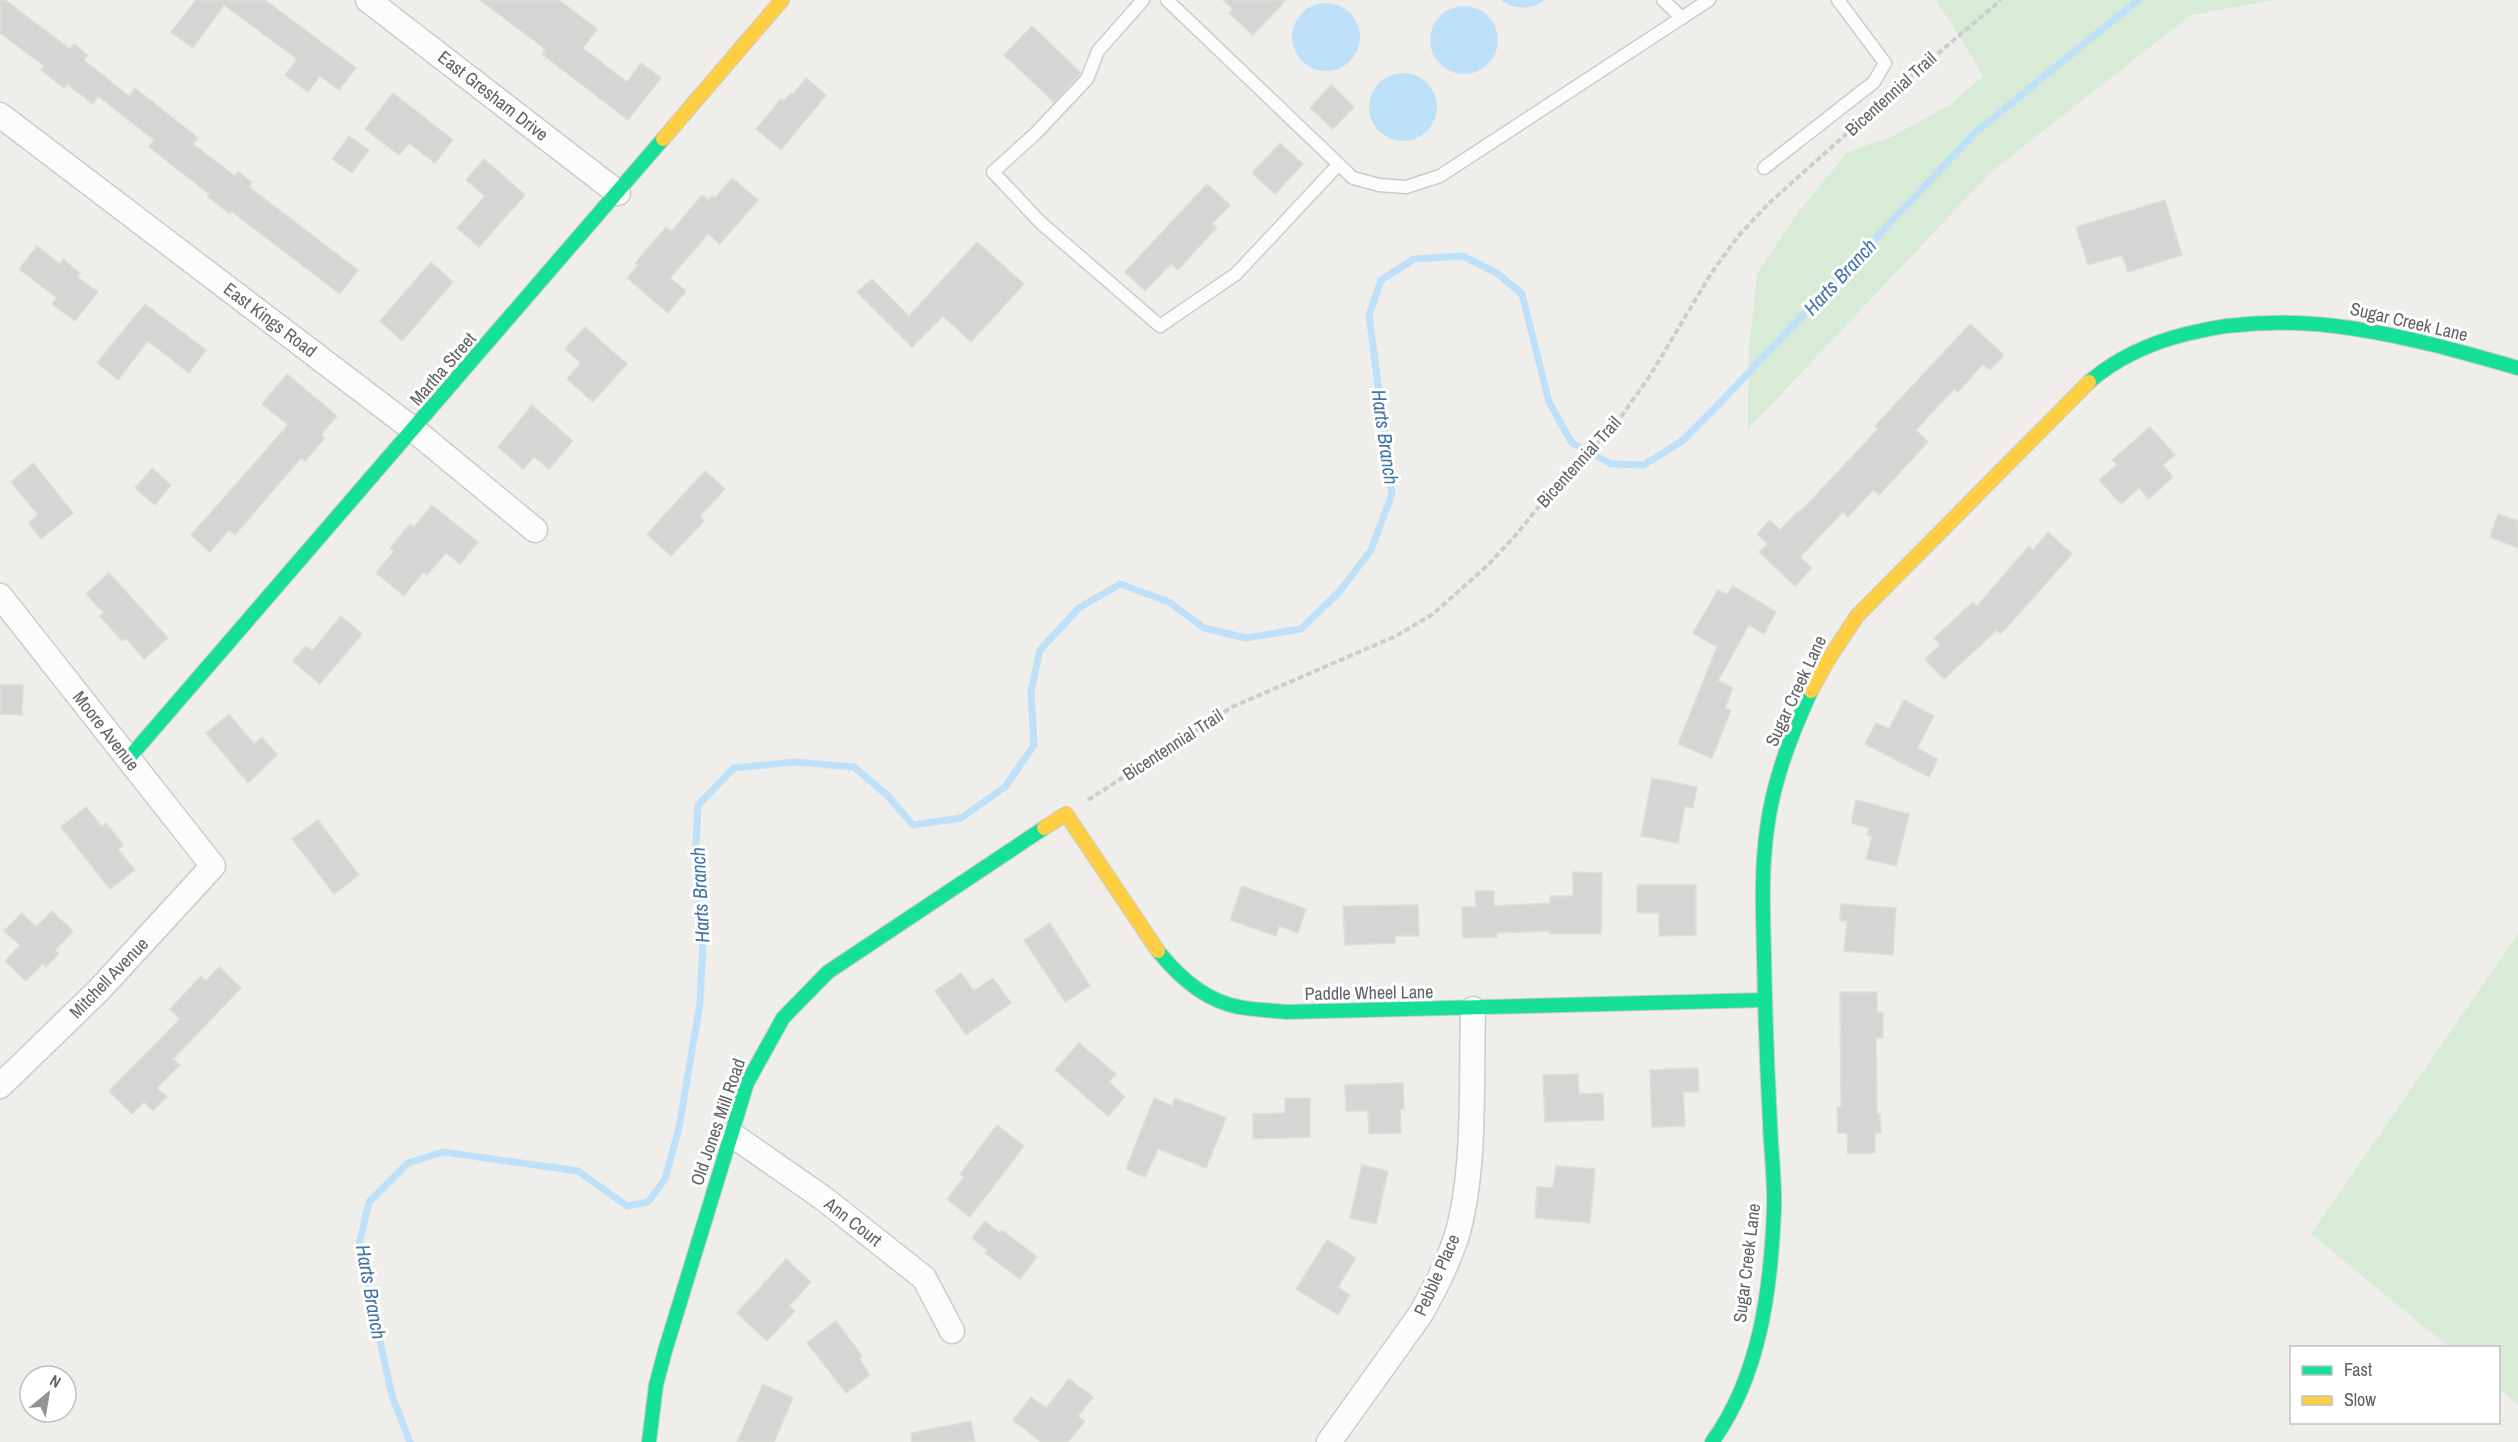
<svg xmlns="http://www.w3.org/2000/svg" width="2518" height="1442" font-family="'Archivo Narrow',sans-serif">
  <rect width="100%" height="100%" fill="#efeeea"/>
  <!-- green -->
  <g fill="#d8ebd6">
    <path d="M1935,0H2274L2191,15L1991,172L1748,429L1749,349L1757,274L1799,211L1848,152L1891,137L1950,105L1983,76L1952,24Z"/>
    <path d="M2518,934V1405L2499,1388L2498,1348L2449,1347L2311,1234Z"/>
  </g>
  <!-- water -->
  <g fill="#bfe0f9">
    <path d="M1501,0H1544C1532,10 1514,10 1501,0Z"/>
    <circle cx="1326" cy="37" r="34"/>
    <circle cx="1464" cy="40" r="34"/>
    <circle cx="1403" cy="107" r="34"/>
  </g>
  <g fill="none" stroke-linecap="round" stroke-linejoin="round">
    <!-- stream -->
    <path stroke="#bfe0f9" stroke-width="7" d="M410,1442L392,1396L359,1245L369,1202L408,1163L443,1152L578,1171L627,1206L648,1202L665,1179L679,1128L700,1003L703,939L695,862L698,805L734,768L795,762L854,767L888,796L913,825L961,818L1005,787L1034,745L1031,692L1040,650L1079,608L1120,584L1169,602L1204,628L1246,638L1301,629L1340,591L1371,550L1392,494L1369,315L1381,280L1414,259L1463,256L1497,273L1522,294L1549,402L1572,443L1611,464L1644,465L1682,441L1717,406L1976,132L2138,0"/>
  </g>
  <!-- building -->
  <g fill="#d6d5d3" stroke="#deddd9" stroke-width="1.5">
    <path d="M0,0H5L70,49L74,44L88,55L84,60L129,96L135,88L198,138L193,144L235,176L238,172L252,182L249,187L358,270L340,294L231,211L230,214L207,196L209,194L149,147L154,140L98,96L93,104L67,84L64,88L41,70L44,66L0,33Z"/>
    <path d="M196,0H265L356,68L339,90L320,76L308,92L285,75L297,59L224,5L193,48L171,32Z"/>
    <path d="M480,0H559L597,29L583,48L627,82L641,63L661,78L628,120L542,54L545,49Z"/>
    <path d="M1223,0H1286L1253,35L1229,13L1233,9Z"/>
    <path d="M1032,26L1081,73L1054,102L1004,55Z"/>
    <path d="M806,78L826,95L781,150L756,129L781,99L784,101L791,93L793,94Z"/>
    <path d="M1331,85L1354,107L1333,129L1310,108Z"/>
    <path d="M393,93L453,140L435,163L409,143L399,155L365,129Z"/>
    <path d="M349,136L369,150L352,173L332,159Z"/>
    <path d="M1280,143L1303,164L1275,194L1252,173Z"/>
    <path d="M484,159L525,195L479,247L457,228L485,196L466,180Z"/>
    <path d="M732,178L758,200L720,244L708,234L670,278L686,291L668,313L627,278L638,265L635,263L666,227L671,232L702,195L708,200L712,196L715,198Z"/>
    <path d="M1207,184L1230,205L1212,224L1217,227L1178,270L1171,264L1145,291L1125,272Z"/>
    <path d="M2165,200L2182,255L2128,272L2122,255L2088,265L2076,227Z"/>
    <path d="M977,242L1024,284L971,342L943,316L912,347L857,292L872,279L909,316Z"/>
    <path d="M37,246L60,264L63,259L80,273L77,277L98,292L75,321L52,304L57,298L19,269Z"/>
    <path d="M431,262L453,282L402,341L380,321Z"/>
    <path d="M145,304L206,350L189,373L148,341L118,380L97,363Z"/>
    <path d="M1970,324L2004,355L1990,370L1983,364L1958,392L1954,389L1916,430L1928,442L1879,495L1873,490L1848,517L1843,512L1800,557L1812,568L1795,586L1759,552L1768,544L1757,534L1770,520L1780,530L1799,510L1800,512L1878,429L1875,426Z"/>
    <path d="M585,327L627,364L593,402L567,379L581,363L565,349Z"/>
    <path d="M287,374L337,416L321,435L325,438L305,461L301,458L235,535L229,530L210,552L191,535L288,425L262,404Z"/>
    <path d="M532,405L573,441L549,469L534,457L523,469L498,447Z"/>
    <path d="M2150,427L2175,455L2163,465L2173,477L2149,499L2139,488L2121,504L2099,480L2117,465L2112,460Z"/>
    <path d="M33,463L73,513L41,539L29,523L38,515L11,482Z"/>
    <path d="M152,468L171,485L155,505L135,488Z"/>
    <path d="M705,471L725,489L700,516L704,521L671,556L647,534Z"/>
    <path d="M432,505L478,542L460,564L446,553L427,575L423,572L404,596L376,573L394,551L390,548L410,524L414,527Z"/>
    <path d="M2498,514L2518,521V548L2490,537Z"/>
    <path d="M2048,532L2072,554L2001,634L1997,630L1944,679L1925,659L1940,645L1934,638L1973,602L1977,606L2029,546L2033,550Z"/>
    <path d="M109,573L168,638L144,659L126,638L122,641L100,616L104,613L86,594Z"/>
    <path d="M1733,586L1776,612L1764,634L1749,625L1718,681L1733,688L1725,708L1731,710L1712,758L1678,744L1717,647L1693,633L1718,590L1727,595Z"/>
    <path d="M341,616L362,634L320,684L293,661L306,646L312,651Z"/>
    <path d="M0,685H23L22,715L0,714Z"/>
    <path d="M1904,700L1934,716L1917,748L1938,759L1929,777L1865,744L1876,723L1889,729Z"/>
    <path d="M229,714L254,744L262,737L277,755L248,783L206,733Z"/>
    <path d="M1652,778L1697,787L1693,808L1685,806L1678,843L1641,836Z"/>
    <path d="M1856,800L1909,814L1896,866L1866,859L1872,836L1867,835L1869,828L1851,823Z"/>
    <path d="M86,807L102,827L106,823L123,845L118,849L135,870L110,889L61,827Z"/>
    <path d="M318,820L359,875L334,894L292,839Z"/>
    <path d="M1573,872L1602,873L1601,934H1550V931L1497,933V937L1463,938L1462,907H1476L1475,891H1494V906L1550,903V896H1573Z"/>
    <path d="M1637,885H1696V935L1659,936V913H1637Z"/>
    <path d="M1242,886L1306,909L1298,933L1279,926L1276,936L1230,920Z"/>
    <path d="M1841,904L1896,908L1893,955L1844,951L1847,921H1840Z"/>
    <path d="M1418,905L1419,936H1395V943L1345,945L1343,906Z"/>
    <path d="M52,911L73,931L55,950L59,954L46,967L43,963L26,981L5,961L20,945L4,931L22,913L36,927Z"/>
    <path d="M1050,923L1090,986L1065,1002L1024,940Z"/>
    <path d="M219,967L241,988L173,1059L180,1065L157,1088L167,1097L153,1111L144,1102L132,1114L109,1091L180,1019L170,1009L201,976L206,981Z"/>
    <path d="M961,973L974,991L993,978L1011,1003L966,1035L935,991Z"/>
    <path d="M1840,992H1877V1012H1883V1038H1876L1877,1114H1880L1881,1133H1875V1153L1848,1154L1847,1133H1838L1837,1107H1841Z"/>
    <path d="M1079,1043L1116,1074L1109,1082L1125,1097L1108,1116L1055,1070Z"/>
    <path d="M1698,1068L1699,1092H1683L1685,1126L1652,1127L1650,1070Z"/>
    <path d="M1578,1074L1579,1094L1603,1093L1604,1120L1545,1122L1543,1075Z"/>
    <path d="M1403,1083L1404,1109H1400L1401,1133L1369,1134L1368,1111H1346L1345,1085Z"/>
    <path d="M1154,1098L1172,1106L1175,1098L1226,1118L1206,1168L1158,1149L1145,1177L1126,1169Z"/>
    <path d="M1285,1098H1310V1137L1253,1139V1114L1285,1113Z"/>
    <path d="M997,1125L1024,1146L970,1217L947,1199L964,1177L960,1174Z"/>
    <path d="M1362,1165L1388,1171L1376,1224L1350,1218Z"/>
    <path d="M1556,1166L1595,1169L1590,1223L1535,1218L1537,1187L1553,1188Z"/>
    <path d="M985,1221L1000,1233L1002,1230L1037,1257L1020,1279L985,1253L987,1250L972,1238Z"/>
    <path d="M1327,1240L1356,1258L1338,1287L1350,1295L1338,1315L1296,1289Z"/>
    <path d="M786,1259L811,1282L789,1306L795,1311L767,1341L737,1313Z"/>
    <path d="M836,1321L862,1356L859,1358L870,1375L846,1393L807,1343Z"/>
    <path d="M1069,1379L1093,1397L1078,1416L1085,1421L1068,1442H1041L1013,1420L1031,1397L1046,1408Z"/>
    <path d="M763,1384L793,1398L774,1442H737Z"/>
    <path d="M971,1421L975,1442H912L911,1433Z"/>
  </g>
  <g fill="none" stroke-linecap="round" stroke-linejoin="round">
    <defs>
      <g id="lane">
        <path d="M1143,0L1098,51L1087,79L1036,133L993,172L1041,223L1160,326L1236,274L1338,165"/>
        <path d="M1167,0L1353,178L1379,185L1406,187L1440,176L1709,0"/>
        <path d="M1663,0L1682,18"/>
        <path d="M1764,168L1874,82L1885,63L1838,0"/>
      </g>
      <g id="street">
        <path d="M368,0L618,193"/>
        <path d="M0,115L414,430L535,530"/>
        <path d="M0,596L213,866L99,990L0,1086"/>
        <path d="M731,1134L823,1198L924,1278L952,1331"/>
        <path d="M1329,1442L1420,1315C1435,1289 1448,1263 1457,1235C1476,1170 1471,1078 1473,1009"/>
      </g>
      <g id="fast">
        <path d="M2089,382C2118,357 2150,343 2186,334C2299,305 2409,337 2518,368"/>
        <path d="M128,759L663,139"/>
        <path d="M1158,951C1178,976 1205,1001 1239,1007C1254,1010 1270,1010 1286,1012L1765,1000"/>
        <path d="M649,1442L656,1385L665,1351L747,1083L783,1018L828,972L1044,828"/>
        <path d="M1712,1442C1760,1376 1771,1289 1774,1209C1775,1181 1771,1152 1770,1123C1767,1067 1765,1011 1764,956C1763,913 1761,871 1767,829C1773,781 1791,735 1811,691"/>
      </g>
      <g id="slow">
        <path d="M663,139L782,0"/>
        <path d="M1811,691L1828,660L1857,616L2089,382"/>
        <path d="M1044,828L1066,814L1158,951"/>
      </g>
    </defs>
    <!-- lane casing -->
    <use href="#lane" stroke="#cbcccc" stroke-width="15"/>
    <!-- street casing -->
    <use href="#street" stroke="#cbcccc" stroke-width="27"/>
    <!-- fast casing -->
    <use href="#fast" stroke="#cacacb" stroke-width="16"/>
    <!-- slow casing -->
    <use href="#slow" stroke="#cacacb" stroke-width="16"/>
    <!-- path -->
    <path stroke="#cacfcc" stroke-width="4" stroke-dasharray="6 3" stroke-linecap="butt" d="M1088,800L1232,707L1396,636L1433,614L1488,565L1515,536L1544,500L1618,421L1651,374L1712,272L1740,234L1769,203L1908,79L2001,0"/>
    <!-- lane -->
    <use href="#lane" stroke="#fdfcfc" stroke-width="12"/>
    <!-- street -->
    <use href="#street" stroke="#fdfcfc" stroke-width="24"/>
    <!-- fast -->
    <use href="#fast" stroke="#16e098" stroke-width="14"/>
    <!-- slow -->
    <use href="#slow" stroke="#ffcf43" stroke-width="14"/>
  </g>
  <g text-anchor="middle" stroke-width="6" stroke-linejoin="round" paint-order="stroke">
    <!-- street labels -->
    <g font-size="18" fill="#5f6368" stroke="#fff">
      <text transform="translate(1891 94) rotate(-42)" y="6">Bicentennial Trail</text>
      <text transform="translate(493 96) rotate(38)" y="6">East Gresham Drive</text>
      <text transform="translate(270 320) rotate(37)" y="6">East Kings Road</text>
      <text transform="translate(2409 322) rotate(13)" y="6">Sugar Creek Lane</text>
      <text transform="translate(443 369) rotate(-49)" y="6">Martha Street</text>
      <text transform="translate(1579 462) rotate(-48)" y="6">Bicentennial Trail</text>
      <text transform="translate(1796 691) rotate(-65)" y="6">Sugar Creek Lane</text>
      <text transform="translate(106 731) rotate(52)" y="6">Moore Avenue</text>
      <text transform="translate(1173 745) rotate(-33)" y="6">Bicentennial Trail</text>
      <text transform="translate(109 978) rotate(-46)" y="6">Mitchell Avenue</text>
      <text transform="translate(1369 993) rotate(-1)" y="6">Paddle Wheel Lane</text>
      <text transform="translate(718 1122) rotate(-71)" y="6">Old Jones Mill Road</text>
      <text transform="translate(853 1222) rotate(38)" y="6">Ann Court</text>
      <text transform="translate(1747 1263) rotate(-83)" y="6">Sugar Creek Lane</text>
      <text transform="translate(1437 1275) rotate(-66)" y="6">Pebble Place</text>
    </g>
    <!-- water labels -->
    <g font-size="20" font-style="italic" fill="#4174aa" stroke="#fff">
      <text transform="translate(1840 277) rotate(-47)" y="7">Harts Branch</text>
      <text transform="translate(1385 437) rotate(82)" y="7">Harts Branch</text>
      <text transform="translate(700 895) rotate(-93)" y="7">Harts Branch</text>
      <text transform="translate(371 1292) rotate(80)" y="7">Harts Branch</text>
    </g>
  </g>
  <!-- legend -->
  <rect x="2290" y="1346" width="210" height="78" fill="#ffffff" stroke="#bfc1c3" stroke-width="1.5"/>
  <rect x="2302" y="1366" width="30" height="9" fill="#16e098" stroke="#bfc1c3" stroke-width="1.5"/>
  <text x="2344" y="1376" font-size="18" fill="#5f6368">Fast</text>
  <rect x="2302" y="1396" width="30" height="9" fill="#ffcf43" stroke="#bfc1c3" stroke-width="1.5"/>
  <text x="2344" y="1406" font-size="18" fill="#5f6368">Slow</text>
  <!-- north arrow -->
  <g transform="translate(48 1394) rotate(30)"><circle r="28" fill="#ffffff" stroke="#bfc1c3" stroke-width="1.5"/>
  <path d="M0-4.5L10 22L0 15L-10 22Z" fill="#919496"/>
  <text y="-9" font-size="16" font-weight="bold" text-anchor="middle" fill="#5f6368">N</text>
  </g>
</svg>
